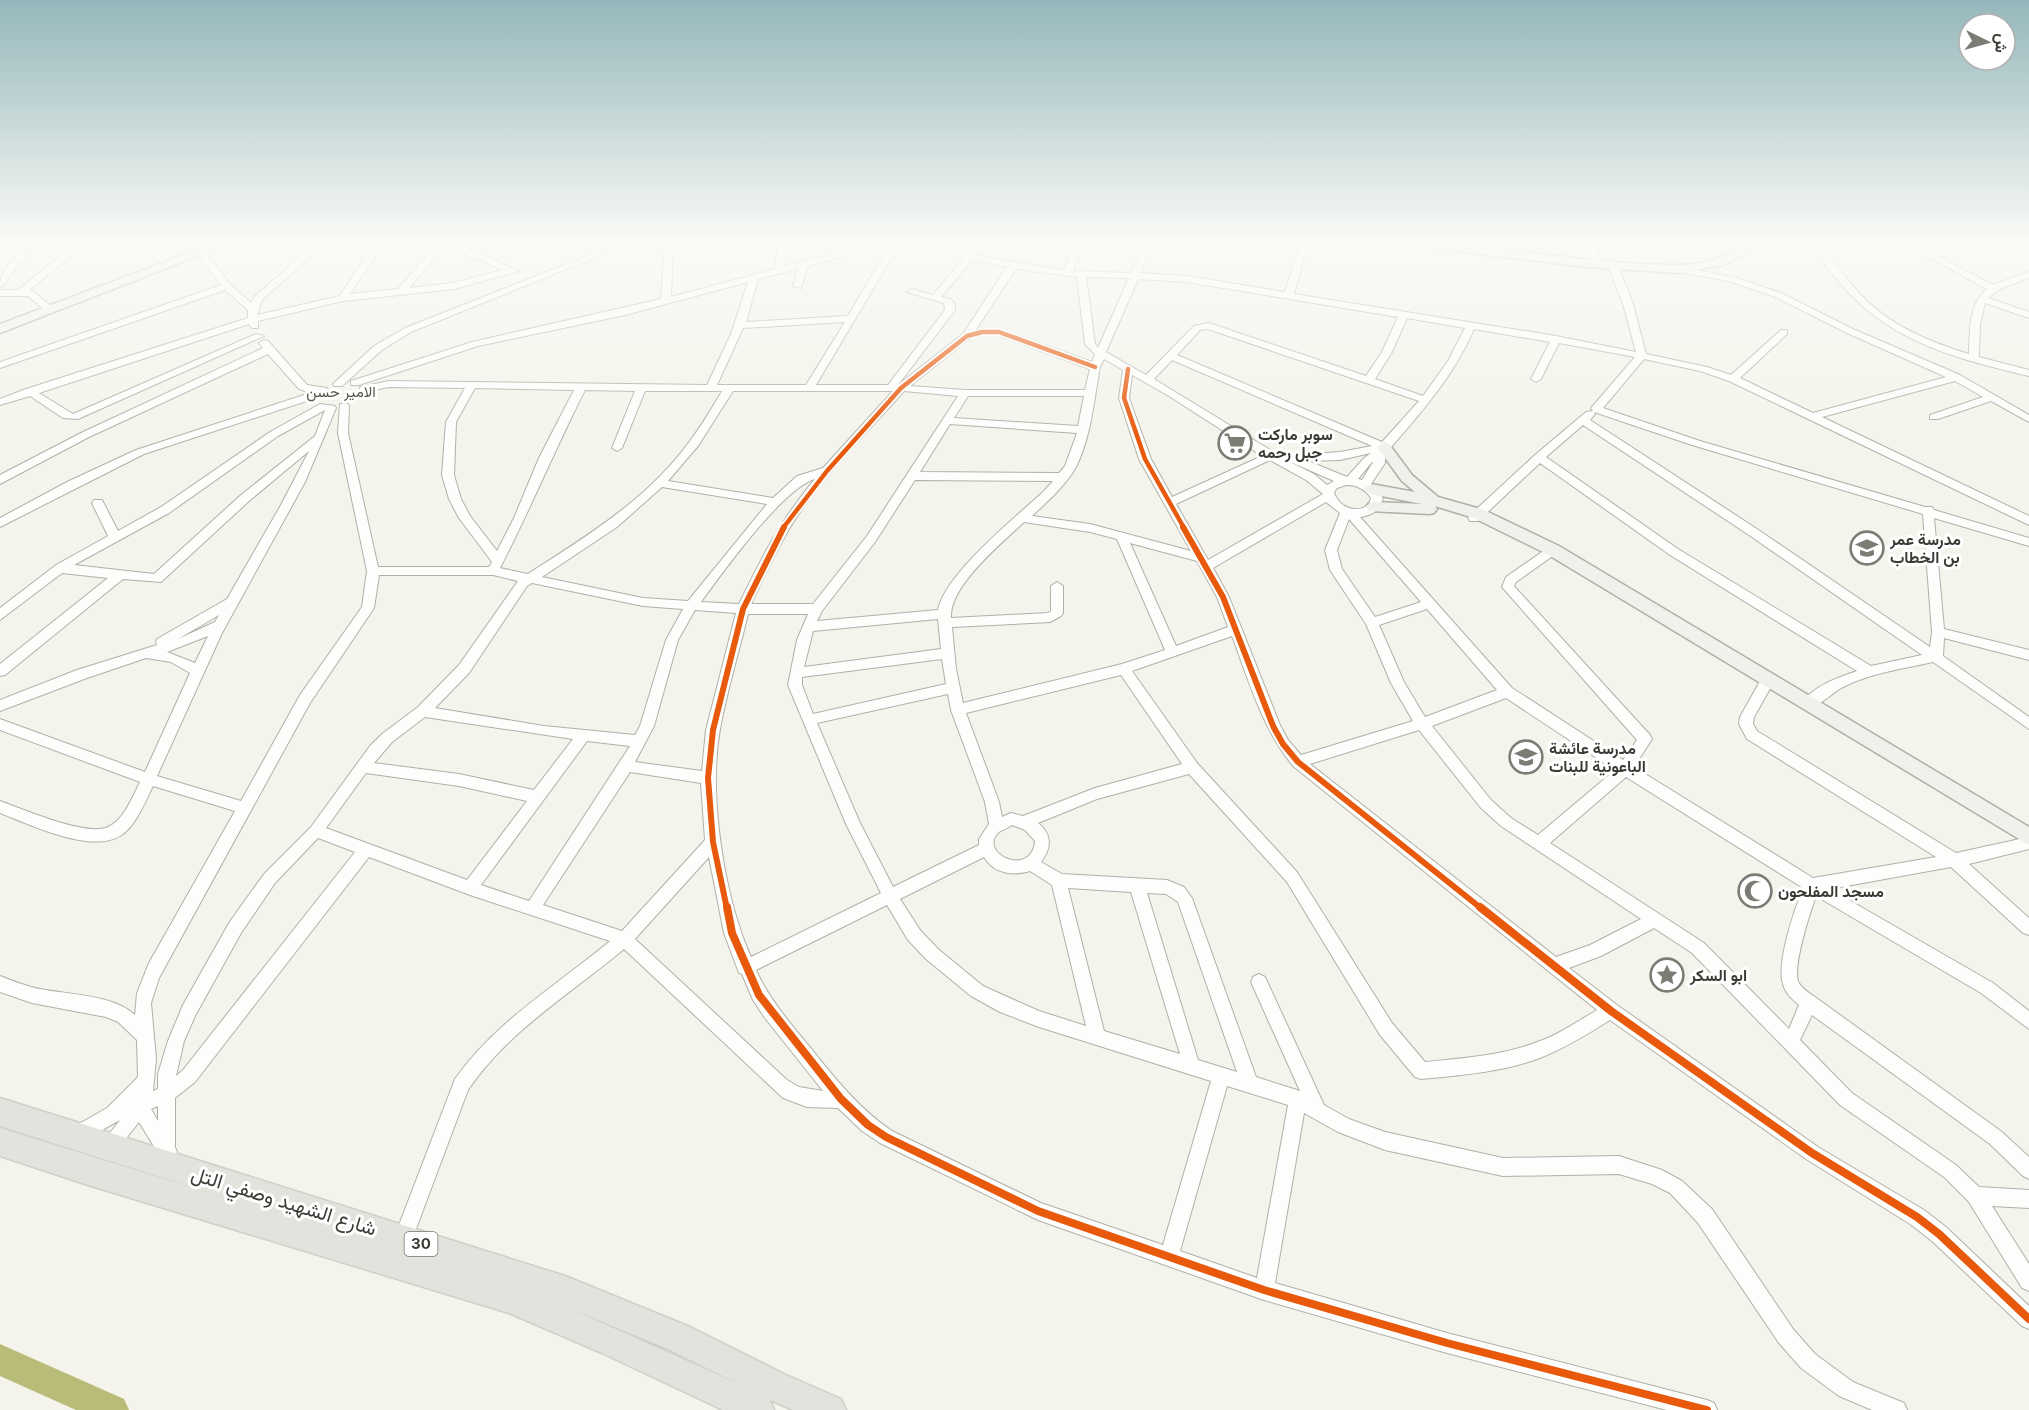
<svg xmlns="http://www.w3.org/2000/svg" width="2029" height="1410" font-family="Inter,Vazirmatn,sans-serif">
  <rect width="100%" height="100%" fill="#f4f4ec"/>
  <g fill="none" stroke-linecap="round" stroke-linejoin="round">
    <!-- river -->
    <path fill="#b9bb78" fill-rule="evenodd" d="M0,1344L124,1399L129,1410H76L0,1376Z"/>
    <defs>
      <g id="street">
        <path d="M0,240H6L0,244Z"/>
        <path d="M88,240H99L79,250L29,290L33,291L53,308V312H47L28,296H0V290H18L73,246Z"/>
        <path d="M320,240H329L262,300L257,315L340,296L371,249L340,242L339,240H355L381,247L350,294L398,289L438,243L435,240H449L519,271L454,289L343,301L258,321V328H252L249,324L39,393L73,414L256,334L264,336L78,419L63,418L30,396L0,405V399L26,389L248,318V310L225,290L0,368V362L221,285L196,252L198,250H204L230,284L251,303L255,296ZM445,246L503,270L453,283L409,288Z"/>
        <path d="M627,240H638L411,332L382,350L342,386H334L333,384L374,346L405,328Z"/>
        <path d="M665,240H673L671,297L775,269L779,240H787L785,266L885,240H912L989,258L1064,270L1075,240H1083L1073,271L1131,273L1146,240H1154L1140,273L1187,276L1285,292L1301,240H1309L1294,294L1556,336L1636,352L1623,304L1607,263L1612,260L1617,263L1633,304L1646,354L1707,367L1731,375L1781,330H1787V334L1740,378L1813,413L1946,377L1847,333L1775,297L1732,282L1675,271V267L1678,266L1737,278L1781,293L1853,329L1960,375L2029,415V422L1991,401L1938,419H1930V415L1983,397L1955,381L1822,417L2029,516V525L1729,381L1700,371L1644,359L1603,408L1700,441L1925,507H1932L1934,510L2029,538V546L1934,518L1944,629L2029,650V660L1944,638L1943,656L2029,717V729L1933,662C1902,669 1870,673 1841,688C1831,694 1816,710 1804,707L1802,703C1813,686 1839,677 1857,671L1670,555L1540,463L1478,521H1470L1468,518L1470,515L1535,455L1586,412L1593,411L1591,409L1592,407L1635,357L1559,343L1541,379L1536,382L1531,379L1550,342L1474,329C1453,378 1419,415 1385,454V463L1371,484L1383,498C1379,511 1373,515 1360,517L1512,688L1623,760L1637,740L1502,587L1506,577L1549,547H1557L1559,550L1557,553L1516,582L1514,586L1650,735L1652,739L1634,767L1813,878L1936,857L1747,739L1739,724L1740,717L1764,674L1769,673L1776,678L1754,717L1753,724L1757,731L1956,853L2029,837V849L1969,864L2029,918V935L2023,933L1951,867L1830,889L1993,983L2029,1011V1029L1981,993L1816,896C1810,913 1793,964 1798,981C1800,987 1809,993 1815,997L2002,1132L2029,1157V1179L2023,1176L1990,1144L1812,1015L1800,1040L1852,1093L1956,1165L1979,1187L2029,1190V1208L1992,1206L2029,1264V1291L2022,1288L1969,1202L1944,1177L1840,1105L1692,953L1654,928L1601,956L1569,968L1617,1005L1818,1147L1924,1210L1946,1227L2029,1306V1329L2022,1326L1932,1241L1910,1224L1806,1159L1610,1020C1588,1034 1565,1048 1540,1058C1502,1072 1461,1075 1421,1079L1415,1077L1380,1035L1287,882L1189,774L1097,799L1038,823C1052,834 1052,848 1041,862L1062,874L1167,880L1184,887L1192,898L1256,1077L1300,1091L1251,982L1253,977L1259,974L1265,977L1324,1105L1349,1119L1385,1132L1503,1158L1619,1156L1662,1170L1682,1181L1712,1209L1793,1329L1815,1354L1853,1382L1904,1403L1907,1410H1872L1839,1396L1801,1368L1779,1343L1698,1223L1670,1193L1652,1184L1619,1174L1503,1176L1385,1150L1338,1132L1304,1113L1275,1283L1447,1333L1707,1400L1714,1403L1717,1410H1667L1447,1353L1264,1300L1038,1220L880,1143L862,1131L838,1108L807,1107L783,1098L624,949C569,995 508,1031 468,1090L410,1245L403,1247L396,1245L394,1238L455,1079C496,1021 556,986 610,941L470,895L369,857L195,1082L175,1098V1147L177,1152L174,1158L168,1161L160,1156L139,1122L113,1155L107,1158L101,1155L98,1149L120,1120L82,1141L76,1144L70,1141L67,1135L70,1129L107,1108L138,1077L137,1040L118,1022L106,1017L32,1003L0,992V976C10,980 21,984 31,987C61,995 112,993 135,1015L137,993L149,963L235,811L153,786C145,802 136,826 120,836C90,854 29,824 0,813V801C23,809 86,837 108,827C124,820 133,796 140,782L0,730V719L145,772L190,673L171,662L146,658L87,678L0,711V700L77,670L157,645L156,642L157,639L227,599L281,505L309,451L249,501L161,582L123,579L5,675L0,676V664L108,578L62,573L0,620V608L56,565L108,536L92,503L94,500H102L118,531L161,507L270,432L320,404L335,406L336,408L305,482L222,633L157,776L241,801L300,695L362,607L367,571L338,433L340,404H348L349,406L348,433L378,567H489L492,562L459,518L449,499L442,475L446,422L465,388L389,387L364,392L360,391V387L389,381L707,385L731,334L748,282L625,315L478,346L359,385H351V381L472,342L661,299ZM901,242L964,258L933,295L912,289L907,292L944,303L945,310L888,385H816ZM891,243L848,316L746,322L758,279L798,269L793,286L801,288L808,266ZM972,260L1007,267L963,334L898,385L955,310V304L950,299L941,297ZM1016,269L1077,277L1085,344L1095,354L1092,362L1002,330L975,331ZM1086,277L1129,278L1098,348L1095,344ZM1138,279L1187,282L1398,317L1382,352L1366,376L1209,323L1194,326L1146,375L1106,352ZM1407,318L1465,328L1448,361L1423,396L1375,379L1392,352ZM845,322L806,385H717L743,328ZM1208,329L1419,401L1382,442L1177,355L1200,330ZM982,335H998L1090,369L1085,390H965L910,386L970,338ZM1104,359L1123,370L1119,398L1139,459L1191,551L1090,524L1032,516C1047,502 1066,485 1076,467C1091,437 1094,400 1100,367ZM1172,360L1372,446L1340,452L1295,455H1285V459L1154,379ZM1132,375L1169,396L1262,456L1172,497L1151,459L1129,398ZM475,388L574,390L539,458L514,518L497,551L470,516L461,499L454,475L456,422ZM585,390L635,391L612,448L617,451L622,448L645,391H722C712,408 702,425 690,441C648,499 587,536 528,574L500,568C530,510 555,449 585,390ZM733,391H893L823,468L797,476L773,498L668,481L698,446ZM904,391L958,396L867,536L813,604H751C765,575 778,545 796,518C825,472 868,432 904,391ZM968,396H1084L1078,426L954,418ZM325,410L315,436L241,495L154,574L74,565L169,513L278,436ZM1594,412L1692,445L1923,514L1932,632L1930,647L1757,529L1590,420L1595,414ZM950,424L1077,433L1065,466L1059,473L920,472ZM1583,425L1749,535L1922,655L1871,666L1678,549L1546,457ZM1371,453L1364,458L1347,477L1308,461L1340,460ZM1270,460L1306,480L1323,494L1208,560L1176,504ZM1286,460L1334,481L1327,485L1314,474ZM1373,462L1362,480L1358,479L1372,462ZM815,479C780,521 763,555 739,604L701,602C723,572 783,488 815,479ZM915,480L1053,481L1043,492C1015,518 945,574 938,610L817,621L822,611L875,542ZM1346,485C1357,485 1365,489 1371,498L1369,504C1357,515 1338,507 1334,492L1337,488ZM662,487L767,504L688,601L643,598L542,577L617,527ZM1326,502L1340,513L1325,550L1330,570L1366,624L1391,683L1413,721L1301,755L1288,740L1280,725L1229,597L1213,568ZM1349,519L1421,602L1375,617L1342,569L1337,550ZM1024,522L1090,532L1117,539L1165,650L1122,664L963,703L956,669L952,627L1050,622L1061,616L1063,613V586L1057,582L1051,586V611L1048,613L951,618C949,586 1002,543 1024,522ZM1130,543L1197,561L1217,597L1228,627L1176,646ZM379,575H493L518,581L459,665L418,707L382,734L370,746L311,827L265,873L251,892L229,923L183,1005L168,1041L158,1074V1089L153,1091L156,1059L151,1003L159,978L310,703L374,608ZM532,583L643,606L683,609L666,640L640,726L635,735L544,726L435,708L469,673L527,586ZM1427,609L1497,690L1425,717L1404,682L1379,625ZM695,610L736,613L706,730L702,771L635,762L654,726L678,640ZM748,614H808L797,640L788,685L846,824L881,893L751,957C724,897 708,794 720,729C727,690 739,652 748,614ZM219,615L215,622L178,639ZM938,619L941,649L804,667L813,631ZM208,636L195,663L167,652ZM1232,636C1249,681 1262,728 1293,766L1597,1010C1578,1021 1560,1034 1540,1041C1503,1056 1463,1058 1425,1062L1392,1023L1297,872L1197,763L1132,671ZM942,659L946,684L813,714L802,685V677ZM1121,675L1182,764L1095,788L1023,816L1011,813L1002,817L999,802L966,713ZM948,694L951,710L985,802L989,824L979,839V845L893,887L860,823L817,723ZM1506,698L1615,770L1538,835L1511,818L1491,800L1432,726ZM425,717L573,739L534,790L459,774L374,763L392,742ZM1419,730L1481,808L1501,826L1641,919L1590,945L1556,957L1310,764ZM587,741L630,746L529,901L481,885ZM630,772L701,783L705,840L622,931L543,905ZM366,773L459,786L527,801L467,880L326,828ZM1626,777L1803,888C1795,908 1776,963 1783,984C1785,993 1792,999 1799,1005L1789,1029L1704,943L1550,843ZM1012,825L1025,830L1035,841C1032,879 976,853 999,832C1002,830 1008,828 1012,825ZM318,838L355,852L183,1070L176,1076L184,1041L195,1016L241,933L275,883ZM709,857L724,933L739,973L742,974L753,1000L765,1018L823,1091L799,1087L787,1080L635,939ZM984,857C994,874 1013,876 1030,871L1052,885L1086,1026L1039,1011L983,986L938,949L920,930L900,899ZM1068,888L1131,892L1180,1054L1104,1031ZM1147,893L1166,894L1178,902L1237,1072L1198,1060ZM887,905L908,940L926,959L971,996L1000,1012L1039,1027L1211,1081L1163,1245L1041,1203L892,1131C858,1108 834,1077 809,1046C789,1022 769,999 756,970ZM1227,1086L1288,1105L1257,1278L1180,1251ZM158,1106V1121L151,1109Z"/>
        <path d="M1585,240H1593L1603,264L1601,266L1593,264Z"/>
        <path d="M1809,240H1817C1834,260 1848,283 1867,301C1895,328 1933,343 1969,354C1970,331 1968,305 1987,289L1897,240H1907L1993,285L2029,272V278L2000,289L1988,298L2029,312V318L1985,303L1980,324L1979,357L2029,370V376C1928,352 1866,333 1809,240Z"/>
        <path d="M24,249L32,251L18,264L3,286L0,287C0,270 12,260 24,249Z"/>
        <path d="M264,340L268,341L307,385L327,388L328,390L325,395L144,454L0,527V518L67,482L136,450L310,393L299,389L268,354L89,437L0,484V475L81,433L263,348L259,343Z"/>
      </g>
      <g id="secondary">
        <path d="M223,240H239L0,333V324Z"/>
        <path d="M1393,240C1425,238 1457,244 1489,247C1551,255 1614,265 1676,265C1696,265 1732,260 1741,240H1753L1747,252L1724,265L1678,273L1586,267L1399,244Z"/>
        <path d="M1384,442L1389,444L1412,475L1438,497L1484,510L1559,546L2029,827V845L1547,554L1474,518L1438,507L1435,506L1437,509L1434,513L1429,514L1369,511L1366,507L1369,503L1374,502L1422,504L1371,494L1363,489L1371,484L1415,492L1402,481L1377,447Z"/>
      </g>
      <path id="primary" d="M0,1098L565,1276L690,1327L786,1375L841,1399L846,1410H793L770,1400L774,1410H723L602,1353L509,1313L88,1185L0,1156V1128L242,1203L0,1126ZM564,1306L668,1349L741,1385Z"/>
    </defs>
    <!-- street casing -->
    <use href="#street" stroke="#b0b0aa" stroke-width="2"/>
    <!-- secondary casing -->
    <use href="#secondary" stroke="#b0b0aa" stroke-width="3"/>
    <!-- primary casing -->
    <use href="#primary" stroke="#d0d0cb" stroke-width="3"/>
    <!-- street -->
    <use href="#street" fill="#fdfdfc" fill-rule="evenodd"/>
    <!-- secondary -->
    <use href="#secondary" fill="#f1f1ec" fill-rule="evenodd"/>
    <!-- primary -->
    <use href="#primary" fill="#e3e3dd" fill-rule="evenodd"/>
    <defs>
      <g id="cycleway-far2">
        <path d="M1128,369L1124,398L1145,459L1184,528"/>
        <path d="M783,528L827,471L901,388L967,336L982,332H999L1095,367"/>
      </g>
      <g id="cycleway-far1">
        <path d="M1183,527L1223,597L1273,726L1283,744L1298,762L1482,909"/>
        <path d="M727,909L713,842L708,778L713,730L743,609L784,527"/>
      </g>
      <g id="cycleway">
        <path d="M727,907L732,933L759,995L841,1099L868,1125L886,1137L1038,1211L1264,1290L1447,1343L1707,1410"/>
        <path d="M1480,907L1611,1011L1812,1153L1917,1217L1939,1234L2029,1319"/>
      </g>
    </defs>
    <!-- cycleway-far2 casing -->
    <use href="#cycleway-far2" stroke="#fff" stroke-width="8"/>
    <!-- cycleway-far1 casing -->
    <use href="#cycleway-far1" stroke="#fff" stroke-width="10"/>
    <!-- cycleway casing -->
    <use href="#cycleway" stroke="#fff" stroke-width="12"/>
    <!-- cycleway-far2 -->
    <use href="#cycleway-far2" stroke="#e8590c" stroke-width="4.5"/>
    <!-- cycleway-far1 -->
    <use href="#cycleway-far1" stroke="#e8590c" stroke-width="6"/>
    <!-- cycleway -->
    <use href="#cycleway" stroke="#e8590c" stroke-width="8"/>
  </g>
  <!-- sky -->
  <linearGradient id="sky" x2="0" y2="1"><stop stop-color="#95b7bb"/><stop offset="0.55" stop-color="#fafaf6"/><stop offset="1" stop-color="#fafaf6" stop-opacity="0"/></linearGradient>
  <rect width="2029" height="437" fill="url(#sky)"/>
  <!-- icons -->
  <defs>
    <symbol id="supermarket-ring" viewBox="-11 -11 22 22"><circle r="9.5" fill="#fff" stroke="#7b7c74" stroke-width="1.5"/><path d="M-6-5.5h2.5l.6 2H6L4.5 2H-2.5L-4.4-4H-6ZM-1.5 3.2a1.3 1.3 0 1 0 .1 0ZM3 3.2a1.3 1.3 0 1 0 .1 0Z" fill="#7b7c74"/></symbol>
    <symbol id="school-ring" viewBox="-11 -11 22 22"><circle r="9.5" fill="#fff" stroke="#7b7c74" stroke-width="1.5"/><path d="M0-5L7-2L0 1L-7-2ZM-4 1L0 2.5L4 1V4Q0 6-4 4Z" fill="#7b7c74"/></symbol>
    <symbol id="mosque-ring" viewBox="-11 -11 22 22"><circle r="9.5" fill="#fff" stroke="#7b7c74" stroke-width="1.5"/><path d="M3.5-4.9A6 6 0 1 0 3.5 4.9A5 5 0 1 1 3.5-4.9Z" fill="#7b7c74"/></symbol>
    <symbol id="sight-ring" viewBox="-11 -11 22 22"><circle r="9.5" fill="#fff" stroke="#7b7c74" stroke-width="1.5"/><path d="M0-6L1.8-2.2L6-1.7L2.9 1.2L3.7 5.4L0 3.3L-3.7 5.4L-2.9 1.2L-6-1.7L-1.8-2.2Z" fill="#7b7c74"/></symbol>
  </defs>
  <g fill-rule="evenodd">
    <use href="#supermarket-ring" x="1216" y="424" width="38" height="38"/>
    <use href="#school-ring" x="1848" y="529" width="38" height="38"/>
    <use href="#school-ring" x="1507" y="738" width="38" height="38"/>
    <use href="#mosque-ring" x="1736" y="872" width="38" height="38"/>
    <use href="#sight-ring" x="1648" y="956" width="38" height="38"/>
  </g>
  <g text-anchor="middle" stroke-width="6" stroke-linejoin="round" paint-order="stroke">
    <!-- far-neighbourhood labels -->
    <g font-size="15" fill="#555649" stroke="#fff">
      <text x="341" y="397">الامير حسن</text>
    </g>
    <!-- shield labels -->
    <rect fill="#fff" stroke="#757671" stroke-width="1.5" x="404.5" y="1232" width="33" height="24" rx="4.5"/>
    <g font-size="15" font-weight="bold" fill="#3a3b34">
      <text x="421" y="1249">30</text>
    </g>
    <!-- poi labels -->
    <g font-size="16" font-weight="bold" fill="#3a3b34" stroke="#fff" text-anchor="start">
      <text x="1258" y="440">سوبر ماركت<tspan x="1258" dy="18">جبل رحمه</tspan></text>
      <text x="1890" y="545">مدرسة عمر<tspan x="1890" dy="18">بن الخطاب</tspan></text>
      <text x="1549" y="754">مدرسة عائشة<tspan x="1549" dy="18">الباعونية للبنات</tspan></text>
      <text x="1778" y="897">مسجد المفلحون</text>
      <text x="1690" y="981">ابو السكر</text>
    </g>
    <!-- near-street labels -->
    <g font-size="20" fill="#3a3b34" stroke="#fff">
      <text transform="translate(284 1201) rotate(17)" y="7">شارع الشهيد وصفي التل</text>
    </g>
  </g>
  <!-- north arrow -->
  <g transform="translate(1987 42) rotate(95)"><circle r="28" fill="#ffffff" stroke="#b0b1ae" stroke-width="1.5"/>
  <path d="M0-4.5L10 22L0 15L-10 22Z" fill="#7b7c74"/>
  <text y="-9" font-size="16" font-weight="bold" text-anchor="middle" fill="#3a3b34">ش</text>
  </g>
</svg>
